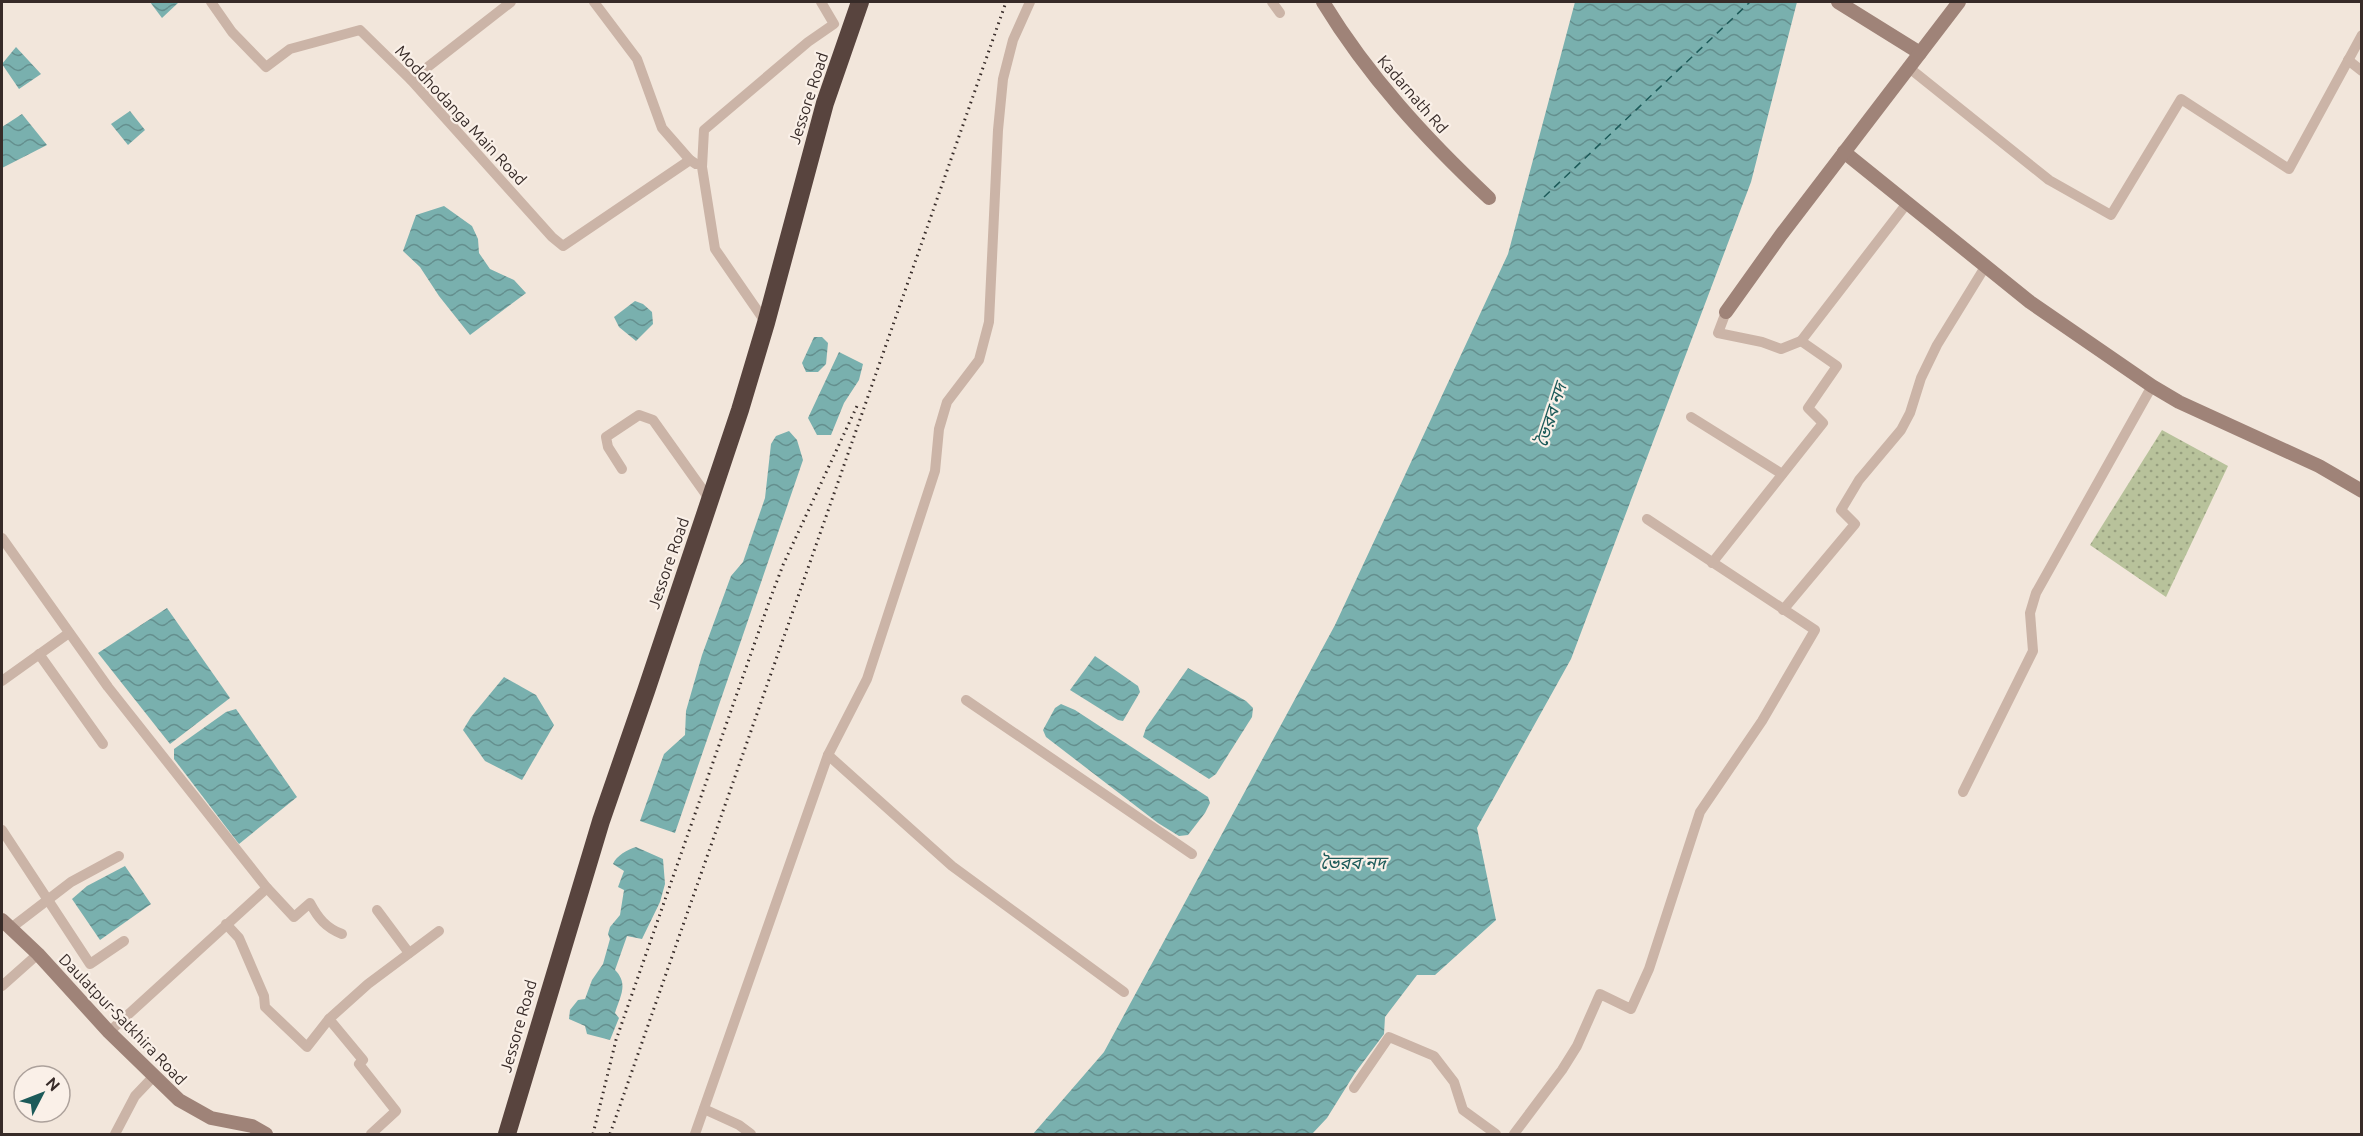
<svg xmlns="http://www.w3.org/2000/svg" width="2363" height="1136" font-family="Ubuntu,'Noto Sans Bengali',sans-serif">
  <defs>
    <pattern id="grass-dots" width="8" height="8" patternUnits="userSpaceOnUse" patternTransform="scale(1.5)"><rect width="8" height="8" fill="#b8c29b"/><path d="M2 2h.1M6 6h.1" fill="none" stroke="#969e7e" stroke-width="1.8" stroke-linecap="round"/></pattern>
    <pattern id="water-waves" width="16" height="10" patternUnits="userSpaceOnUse" patternTransform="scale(1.5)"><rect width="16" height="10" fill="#79b0ae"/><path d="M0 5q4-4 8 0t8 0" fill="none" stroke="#648f8e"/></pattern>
  </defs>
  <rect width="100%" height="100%" fill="#f2e6db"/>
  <!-- grass -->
  <path fill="url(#grass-dots)" d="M2162,430L2228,466L2166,597L2090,545Z"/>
  <!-- water -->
  <g fill="url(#water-waves)">
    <path d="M150,2H179L162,18Z"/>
    <path d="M1575,2H1797L1751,182L1571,659L1477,828L1496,920L1435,975H1417L1385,1017L1384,1034L1355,1073L1327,1118L1312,1134H1033L1104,1052L1335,625L1508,254Z"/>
    <path d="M16,47L41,74L19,89L2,64Z"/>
    <path d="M130,111L145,130L128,145L111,124Z"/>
    <path d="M22,114L47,145L2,168V127Z"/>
    <path d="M444,206L472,226L478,239L479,253L490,269L514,280L526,293L470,335L439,296L420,267L403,251L416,215Z"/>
    <path d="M635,301L643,304L652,312L653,324L636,341L619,327L614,317Z"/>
    <path d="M814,337H822L828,343L826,364L818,372H806L802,363Z"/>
    <path d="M839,352L863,364L859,380L844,403L831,435H817L808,418Z"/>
    <path d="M789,431L797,440L803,460L675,833L640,821L664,754L685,735L686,711L702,655L731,576L743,562L765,498L771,444L776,436Z"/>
    <path d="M167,608L230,698L170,744L98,653Z"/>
    <path d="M1095,656L1138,686L1140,692L1123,721L1118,720L1070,690Z"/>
    <path d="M1188,668L1246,701L1253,708L1252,717L1216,774L1209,779L1143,737L1146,728Z"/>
    <path d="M504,677L536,695L554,725L522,780L485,761L463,730L471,717Z"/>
    <path d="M1061,704L1075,710L1208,797L1210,803L1205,813L1188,835L1179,836L1158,823L1046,737L1043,730L1055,708Z"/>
    <path d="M236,709L297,797L239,844L174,759V749L226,712Z"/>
    <path d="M636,847L663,859L665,884L660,902L642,939L627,936L615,970C629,984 620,996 615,1013L619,1018L610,1040L587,1034L585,1026L569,1019L570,1010L578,1000L585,999L592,980L603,964L610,939L608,934L610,927L620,915L624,890L618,887L624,871L613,864C616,856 628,849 636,847Z"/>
    <path d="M125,866L151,904L100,940L72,899L87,886Z"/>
  </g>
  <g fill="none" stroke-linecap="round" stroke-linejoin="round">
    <!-- ferry -->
    <path stroke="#1c5a59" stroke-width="1.5" stroke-dasharray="8 6" stroke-linecap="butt" d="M1544,197L1750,2"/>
    <!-- street -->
    <g stroke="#cbb4a7" stroke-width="10">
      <path d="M211,2L232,32L266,67L290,49L360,30L411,80L552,237L563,246L690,160"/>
      <path d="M594,2L637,59L662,128L690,160L696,164"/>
      <path d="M1272,2L1280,13"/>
      <path d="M2348,60L2362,71"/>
      <path d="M1908,67L2049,180L2111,215L2181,99L2289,169L2362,35"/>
      <path d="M411,80L511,2"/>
      <path d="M1726,312L1718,333L1762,342L1781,349L1801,341"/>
      <path d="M766,323L715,249L702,167L704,130L808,42L834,24L821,2"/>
      <path d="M1691,417L1782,474"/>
      <path d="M622,469L608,447L606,437L639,415L653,420L710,500"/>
      <path d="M2,538L108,687L267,888L109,1032"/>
      <path d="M1712,563L1823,423L1808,408L1837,366L1801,341L1908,202"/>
      <path d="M1783,610L1855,524L1841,510L1859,480L1901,430L1910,413L1921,378L1937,345L1985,267"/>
      <path d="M39,654L103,744"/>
      <path d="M2,681L69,633"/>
      <path d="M966,700L1192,854"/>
      <path d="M828,755L952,866L1124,992"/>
      <path d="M1963,792L2033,651L2030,613L2036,593L2152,386"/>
      <path d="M2,830L90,964L124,941"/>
      <path d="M267,888L294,917L310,903C318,918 326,928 342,934"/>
      <path d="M377,910L409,953"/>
      <path d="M226,924L239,938L264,996L265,1007L307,1047L329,1019"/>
      <path d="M11,928L71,882L119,856"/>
      <path d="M2,986L38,954"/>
      <path d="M1354,1088L1389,1037L1434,1056L1454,1082L1463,1110L1496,1134"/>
      <path d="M704,1109L739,1125L751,1134"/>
      <path d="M115,1134L135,1096L154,1076"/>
      <path d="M371,1134L396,1111L359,1064L363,1060L329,1019L368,984L439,931"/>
      <path d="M695,1134L828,755L867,679L935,471L939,429L947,402L979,360L989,322L998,130L1003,79L1013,40L1030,2"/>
      <path d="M1514,1134L1562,1070L1577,1046L1600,994L1631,1009L1649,969L1700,812L1762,721L1815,630L1647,519"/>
    </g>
    <!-- secondary -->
    <g stroke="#9f8378" stroke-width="14">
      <path d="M1323,2C1368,76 1426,139 1489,198"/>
      <path d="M1838,2L1920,53"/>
      <path d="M1844,152L2030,302L2152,386L2179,402L2319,466L2362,491"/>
      <path d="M1726,312L1781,235L1959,2"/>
      <path d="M2,920L38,954L109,1032L179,1100L211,1118L252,1126L266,1134"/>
    </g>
    <!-- highway -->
    <path stroke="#58443e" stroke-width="18" d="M507,1134L601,821L646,691L740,410L766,323L825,103L860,2"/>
    <!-- rail -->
    <g stroke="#372b28" stroke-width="3" stroke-dasharray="1.5 4.5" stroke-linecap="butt">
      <path d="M593,1134L616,1040L769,602L783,565L857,406"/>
      <path d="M610,1134L1006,2"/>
    </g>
  </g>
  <g text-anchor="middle" stroke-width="4.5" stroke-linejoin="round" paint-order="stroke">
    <!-- street labels -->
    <g font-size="16" fill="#372b28" stroke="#faf0e8">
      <text transform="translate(1413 94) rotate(49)" y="6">Kadarnath Rd</text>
      <text transform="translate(808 98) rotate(-72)" y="6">Jessore Road</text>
      <text transform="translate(461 115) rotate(47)" y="6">Moddhodanga Main Road</text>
      <text transform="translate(668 563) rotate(-71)" y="6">Jessore Road</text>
      <text transform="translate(123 1019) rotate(46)" y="6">Daulatpur-Satkhira Road</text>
      <text transform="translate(518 1026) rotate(-74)" y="6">Jessore Road</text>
    </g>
    <!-- water labels -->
    <g font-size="18" font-style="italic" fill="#1c5a59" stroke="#faf0e8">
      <text transform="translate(1551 415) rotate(-72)" y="6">ভৈরব নদ</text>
      <text x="1353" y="869">ভৈরব নদ</text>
    </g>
  </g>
  <!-- border -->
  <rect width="2363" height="1136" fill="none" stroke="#372b28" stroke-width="6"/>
  <!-- north arrow -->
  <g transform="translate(42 1094) rotate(48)"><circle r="28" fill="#faf0e8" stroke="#aca19b" stroke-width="1.5"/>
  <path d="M0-4.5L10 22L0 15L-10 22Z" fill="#1c5a59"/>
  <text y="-9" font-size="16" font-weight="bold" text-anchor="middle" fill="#372b28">N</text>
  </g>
</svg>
